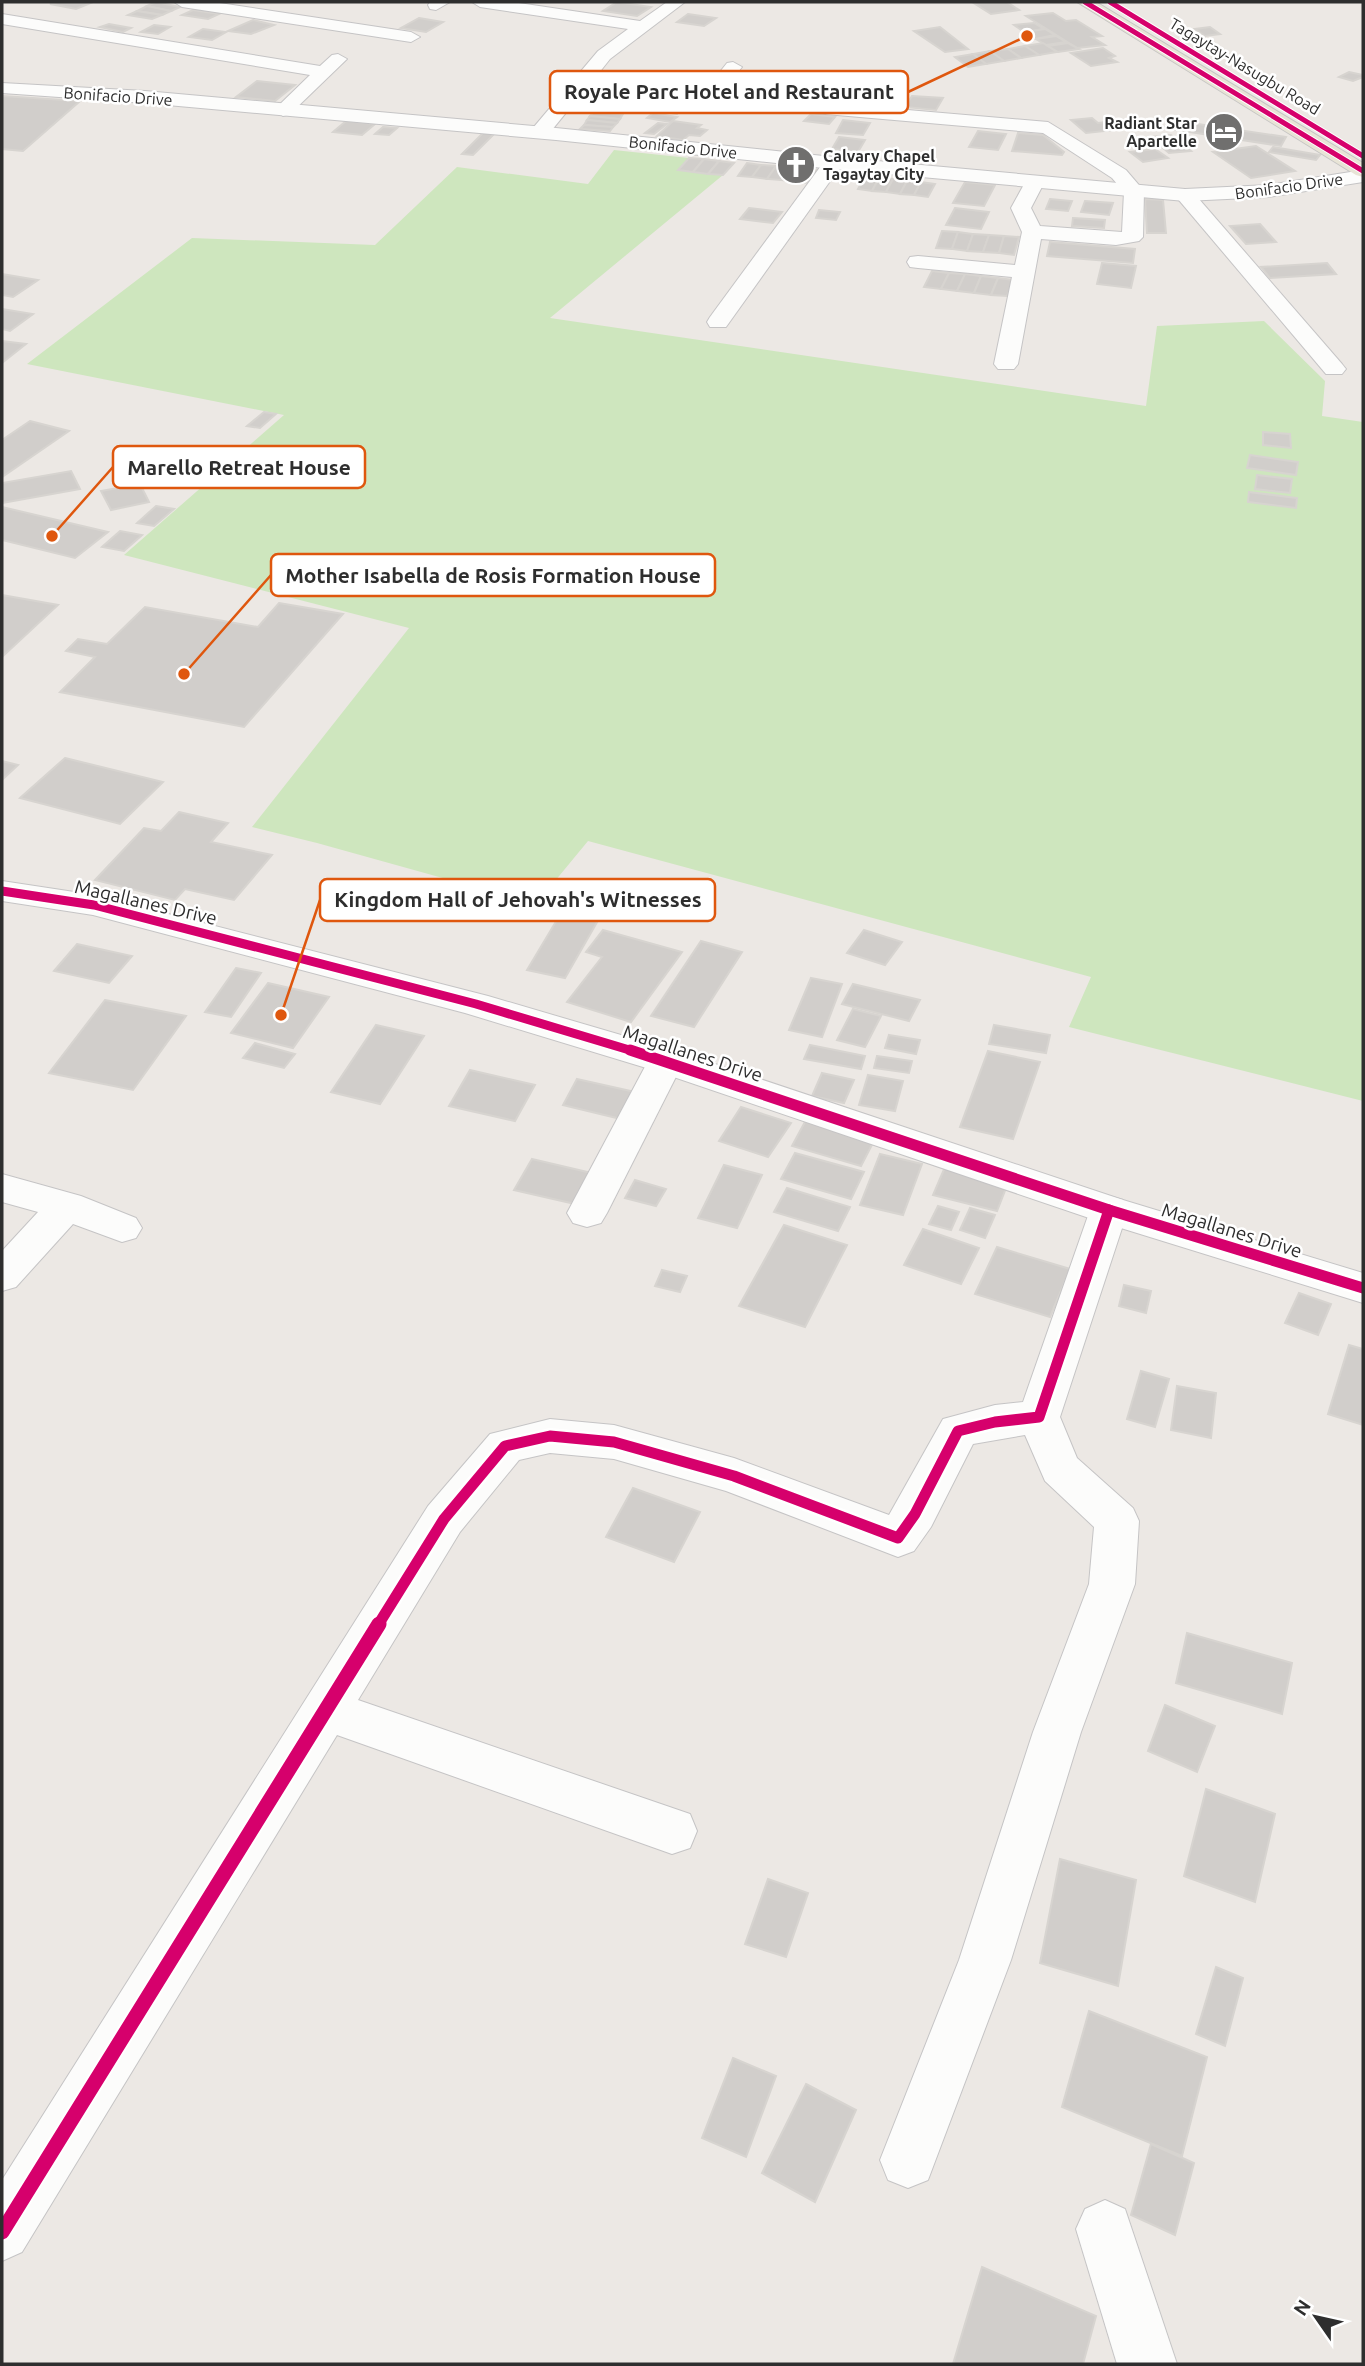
<svg xmlns="http://www.w3.org/2000/svg" width="1365" height="2366" font-family="Ubuntu,sans-serif">
  <rect width="100%" height="100%" fill="#ece8e4"/>
  <!-- green -->
  <path fill="#cee6be" d="M614,150L689,158L679,170L723,175L550,318L1146,406L1157,326L1264,321L1325,381L1322,416L1363,422V1101L1069,1027L1091,977L588,841L536,904L317,843L252,827L409,628L124,555L284,415L27,364L192,238L375,245L457,167L588,184Z"/>
  <!-- building -->
  <g fill="#d1cecb" stroke="#d7d4d0" stroke-width="2">
    <path d="M57,2H93L76,9L50,4Z"/>
    <path d="M156,2L180,7L171,11L147,6Z"/>
    <path d="M617,2L651,7L637,16L603,11Z"/>
    <path d="M972,2H1007L1019,10L991,14Z"/>
    <path d="M147,6L171,11L162,15L137,11Z"/>
    <path d="M193,10L219,14L208,19L182,15Z"/>
    <path d="M137,11L162,15L152,19L128,15Z"/>
    <path d="M1053,13L1066,21L1076,20L1102,36L1092,37L1105,45L1077,48L1026,16Z"/>
    <path d="M688,14L716,18L704,26L677,22Z"/>
    <path d="M419,18L443,22L426,32L401,28Z"/>
    <path d="M253,20L274,25L251,34L228,31Z"/>
    <path d="M1034,23L1044,29L1024,32L1014,25Z"/>
    <path d="M109,24L131,28L123,32L100,27Z"/>
    <path d="M154,25L170,27L158,34L141,32Z"/>
    <path d="M940,27L968,49L945,52L914,31Z"/>
    <path d="M1210,27L1220,34L1205,36L1195,29Z"/>
    <path d="M203,29L226,32L212,40L189,37Z"/>
    <path d="M1045,29L1055,35L1035,39L1025,32Z"/>
    <path d="M1056,36L1066,42L1046,45L1036,39Z"/>
    <path d="M1043,43L1057,52L1039,55L1025,46Z"/>
    <path d="M1068,43L1079,49L1058,52L1048,46Z"/>
    <path d="M1025,46L1039,55L1021,58L1008,49Z"/>
    <path d="M1103,48L1115,56L1109,58L1117,62L1091,66L1071,53Z"/>
    <path d="M1008,49L1021,58L1004,61L990,51Z"/>
    <path d="M990,51L1004,61L986,64L973,54Z"/>
    <path d="M973,54L986,64L968,67L955,57Z"/>
    <path d="M1349,72L1363,75V77L1353,81L1339,77Z"/>
    <path d="M257,81L295,85L275,101L236,97Z"/>
    <path d="M610,95L644,98L633,113L598,111Z"/>
    <path d="M2,96L80,101L23,151L2,149Z"/>
    <path d="M912,96L943,98L936,110L905,107Z"/>
    <path d="M656,101L687,104L677,114L646,110Z"/>
    <path d="M594,112L623,114L620,119L590,116Z"/>
    <path d="M653,113L677,117L670,122L647,118Z"/>
    <path d="M811,114L835,117L829,124L804,121Z"/>
    <path d="M590,116L620,119L617,123L587,120Z"/>
    <path d="M1092,118L1098,123L1114,121L1123,129L1086,133L1071,120Z"/>
    <path d="M587,120L617,123L613,127L584,125Z"/>
    <path d="M843,120L870,123L863,135L836,133Z"/>
    <path d="M1171,120L1286,137L1281,146L1164,128Z"/>
    <path d="M346,121L375,124L362,135L333,132Z"/>
    <path d="M673,121L701,125L697,128L707,130L700,136L689,135L683,140L657,136Z"/>
    <path d="M658,123L667,124L654,134L645,133Z"/>
    <path d="M584,125L613,127L610,131L580,129Z"/>
    <path d="M383,127L397,128L389,135L375,134Z"/>
    <path d="M978,131L1006,134L998,150L969,147Z"/>
    <path d="M484,132L495,133L473,155L462,154Z"/>
    <path d="M1018,133L1043,135L1064,152L1062,155L1012,151Z"/>
    <path d="M1171,135L1191,151L1169,153L1150,137Z"/>
    <path d="M839,137L865,140L858,152L832,149Z"/>
    <path d="M1256,146L1295,171L1251,178L1213,152Z"/>
    <path d="M1273,147L1320,155L1316,160L1269,152Z"/>
    <path d="M1155,149L1168,158L1143,162L1130,152Z"/>
    <path d="M689,158L704,159L693,172L678,170Z"/>
    <path d="M704,159L719,161L708,174L693,172Z"/>
    <path d="M719,161L734,163L723,175L708,174Z"/>
    <path d="M747,163L761,165L752,177L738,176Z"/>
    <path d="M761,165L776,166L767,179L752,177Z"/>
    <path d="M776,166L790,168L781,180L767,179Z"/>
    <path d="M790,168L804,169L796,182L781,180Z"/>
    <path d="M804,169L819,170L810,183L796,182Z"/>
    <path d="M865,177L879,178L872,191L858,189Z"/>
    <path d="M879,178L893,179L886,192L872,191Z"/>
    <path d="M893,179L907,181L900,194L886,192Z"/>
    <path d="M907,181L921,182L914,195L900,194Z"/>
    <path d="M921,182L935,184L928,197L914,195Z"/>
    <path d="M965,182L995,185L984,206L953,203Z"/>
    <path d="M1050,199L1072,201L1068,211L1046,209Z"/>
    <path d="M1145,199L1163,200L1166,233H1147Z"/>
    <path d="M1085,201L1113,203L1109,215L1081,212Z"/>
    <path d="M749,208L782,212L773,223L740,219Z"/>
    <path d="M955,208L989,212L981,229L946,225Z"/>
    <path d="M819,210L840,212L836,220L816,218Z"/>
    <path d="M1073,218L1105,220L1104,228L1072,226Z"/>
    <path d="M1260,224L1276,242L1246,244L1230,226Z"/>
    <path d="M942,231L958,232L952,249L936,248Z"/>
    <path d="M958,232L973,234L967,251L952,249Z"/>
    <path d="M973,234L989,235L983,252L967,251Z"/>
    <path d="M989,235L1004,236L999,253L983,252Z"/>
    <path d="M1004,236L1019,237L1014,255L999,253Z"/>
    <path d="M1050,242L1135,249L1133,263L1047,256Z"/>
    <path d="M1102,263L1136,266L1131,288L1097,284Z"/>
    <path d="M1327,263L1336,274L1270,278L1261,267Z"/>
    <path d="M932,271L949,273L941,289L924,287Z"/>
    <path d="M949,273L965,274L957,291L941,289Z"/>
    <path d="M2,274L38,280L13,297L2,295Z"/>
    <path d="M965,274L981,276L974,293L957,291Z"/>
    <path d="M981,276L998,278L991,295L974,293Z"/>
    <path d="M998,278L1014,280L1007,296L991,295Z"/>
    <path d="M2,309L33,314L10,331L2,329Z"/>
    <path d="M2,341L26,344L2,363Z"/>
    <path d="M264,412L276,414L260,428L247,426Z"/>
    <path d="M30,421L69,431L2,477V440Z"/>
    <path d="M1263,432L1290,434L1291,448L1263,445Z"/>
    <path d="M1250,455L1298,462L1296,475L1247,468Z"/>
    <path d="M71,471L80,489L2,503V483Z"/>
    <path d="M1257,475L1292,479L1290,493L1255,489Z"/>
    <path d="M140,484L149,502L111,510L101,491Z"/>
    <path d="M1249,492L1297,498L1296,508L1248,502Z"/>
    <path d="M156,506L174,509L154,526L137,523Z"/>
    <path d="M2,507L108,532L75,558L2,540Z"/>
    <path d="M120,531L142,535L124,551L102,547Z"/>
    <path d="M2,595L58,605L2,657Z"/>
    <path d="M279,603L343,614L244,727L60,692L95,657L66,651L78,639L107,644L145,607L258,627Z"/>
    <path d="M65,758L163,782L120,824L20,798Z"/>
    <path d="M2,761L18,765L2,780Z"/>
    <path d="M179,812L228,823L211,842L272,855L234,900L185,889L175,900L95,880L144,828L161,831Z"/>
    <path d="M567,903L604,910L565,978L527,970Z"/>
    <path d="M603,930L682,952L631,1022L567,1002L602,957L586,952Z"/>
    <path d="M864,930L902,942L885,965L847,953Z"/>
    <path d="M701,941L742,952L694,1027L651,1016Z"/>
    <path d="M77,944L132,956L109,983L54,971Z"/>
    <path d="M236,968L261,973L231,1017L205,1012Z"/>
    <path d="M811,978L842,984L822,1037L789,1030Z"/>
    <path d="M268,983L329,997L293,1048L231,1033Z"/>
    <path d="M853,984L920,1000L909,1021L842,1004Z"/>
    <path d="M105,1000L186,1016L133,1090L49,1073Z"/>
    <path d="M853,1009L881,1016L865,1047L837,1040Z"/>
    <path d="M376,1025L424,1036L380,1104L331,1092Z"/>
    <path d="M994,1025L1050,1035L1046,1053L989,1044Z"/>
    <path d="M889,1035L920,1040L916,1054L885,1048Z"/>
    <path d="M255,1043L295,1054L284,1068L243,1058Z"/>
    <path d="M810,1045L865,1056L861,1069L804,1059Z"/>
    <path d="M988,1051L1040,1062L1013,1139L960,1127Z"/>
    <path d="M877,1056L912,1061L909,1073L874,1068Z"/>
    <path d="M470,1070L535,1085L515,1121L449,1106Z"/>
    <path d="M822,1073L854,1080L844,1103L812,1096Z"/>
    <path d="M868,1075L903,1081L895,1111L859,1105Z"/>
    <path d="M577,1079L635,1092L621,1119L563,1105Z"/>
    <path d="M741,1107L791,1123L768,1157L719,1141Z"/>
    <path d="M806,1120L875,1139L861,1166L792,1146Z"/>
    <path d="M795,1153L864,1172L851,1199L781,1179Z"/>
    <path d="M880,1154L922,1164L903,1215L860,1205Z"/>
    <path d="M532,1159L600,1175L584,1206L514,1190Z"/>
    <path d="M724,1165L762,1175L737,1228L698,1218Z"/>
    <path d="M945,1167L1008,1183L997,1211L933,1195Z"/>
    <path d="M635,1180L666,1189L656,1206L625,1198Z"/>
    <path d="M787,1188L850,1207L838,1231L774,1212Z"/>
    <path d="M938,1206L959,1212L951,1230L929,1224Z"/>
    <path d="M970,1208L995,1215L985,1238L960,1230Z"/>
    <path d="M784,1225L847,1245L805,1327L739,1306Z"/>
    <path d="M923,1229L979,1248L961,1284L904,1265Z"/>
    <path d="M997,1247L1070,1269L1050,1317L975,1294Z"/>
    <path d="M662,1270L687,1276L680,1292L655,1286Z"/>
    <path d="M1124,1285L1151,1291L1146,1313L1119,1306Z"/>
    <path d="M1299,1293L1331,1304L1318,1335L1285,1323Z"/>
    <path d="M1349,1345L1363,1349V1425L1328,1414Z"/>
    <path d="M1141,1371L1169,1379L1155,1427L1127,1419Z"/>
    <path d="M1177,1386L1216,1393L1211,1438L1171,1430Z"/>
    <path d="M633,1488L700,1512L674,1562L606,1537Z"/>
    <path d="M1187,1633L1292,1663L1282,1714L1176,1683Z"/>
    <path d="M1165,1705L1215,1726L1197,1772L1148,1751Z"/>
    <path d="M1206,1789L1275,1814L1255,1902L1184,1876Z"/>
    <path d="M1060,1859L1136,1880L1118,1986L1040,1963Z"/>
    <path d="M768,1879L808,1893L786,1957L745,1944Z"/>
    <path d="M1216,1967L1243,1978L1225,2046L1196,2034Z"/>
    <path d="M1089,2011L1207,2057L1182,2156L1062,2107Z"/>
    <path d="M733,2058L776,2076L746,2157L702,2138Z"/>
    <path d="M806,2084L856,2110L815,2202L762,2173Z"/>
    <path d="M1151,2144L1194,2163L1175,2235L1131,2215Z"/>
    <path d="M982,2267L1096,2316L1083,2364H953Z"/>
  </g>
  <g fill="none" stroke-linecap="round" stroke-linejoin="round">
    <defs>
      <g id="street">
        <path d="M174,2H213L411,32L420,37L411,42L182,7Z"/>
        <path d="M430,2H450L436,10L430,9L428,5Z"/>
        <path d="M472,2H512L640,21L667,2H685L610,59L591,83L703,93L727,63L733,62L742,67L721,94L1048,122L1126,170L1144,191L1143,237L1139,241L1116,245L1041,239L1018,364L1014,369H998L994,364L1012,277L918,268L910,267L907,262L910,257L918,256L1015,265L1022,232L1011,208L1028,177H1042L1045,181L1031,208L1040,226L1122,232L1124,192L1112,178L1043,133L582,93L547,136H533L530,132L533,128L598,51L628,29L480,7Z"/>
        <path d="M2,14L320,66L332,55L338,54L347,59L290,114L283,116L274,110L310,75L2,24Z"/>
        <path d="M833,157L843,163L726,327H710L707,322L710,317L826,159Z"/>
        <path d="M1185,189L1192,191L1342,364L1346,369L1342,374H1326L1178,199L1175,195L1178,191Z"/>
        <path d="M666,1049L679,1052L684,1061L607,1213L601,1223L587,1227L573,1223L567,1213L648,1061L653,1052Z"/>
        <path d="M2,1174L81,1196L136,1218L142,1228L136,1238L122,1242L73,1224L16,1287L2,1291V1251L38,1212L2,1202Z"/>
        <path d="M1109,1196L1123,1200L1128,1210L1060,1417L1077,1458L1133,1508L1139,1521L1135,1584L1081,1732L1011,1960L928,2180L908,2188L888,2180L880,2160L959,1960L1033,1732L1089,1584L1094,1527L1045,1481L1025,1435L973,1444L931,1527L914,1551L898,1557L726,1491L614,1459L550,1453L519,1460L460,1532L358,1700L690,1814L697,1831L690,1848L672,1854L337,1735L22,2252L2,2261V2180L428,1506L490,1434L550,1419L614,1425L734,1458L889,1515L943,1419L995,1405L1023,1402L1090,1210L1095,1200Z"/>
        <path d="M1105,2200L1125,2209L1177,2364H1117L1076,2229L1085,2209Z"/>
      </g>
      <g id="secondary">
        <path d="M2,83L145,91L556,128L833,157L1185,189L1269,185L1363,170V182L1269,197L1185,201L833,169L556,140L145,103L2,93Z"/>
        <path d="M2,881L94,895L488,996L679,1052L1123,1200L1363,1273V1303L1095,1220L653,1070L465,1013L93,915L2,901Z"/>
      </g>
      <path id="primary" d="M1077,2H1096L1363,163V177L1356,175Z"/>
    </defs>
    <!-- street casing -->
    <use href="#street" stroke="#c5c4c5" stroke-width="2"/>
    <!-- secondary casing -->
    <use href="#secondary" stroke="#c5c4c5" stroke-width="2"/>
    <!-- primary casing -->
    <use href="#primary" stroke="#c6c5c4" stroke-width="2"/>
    <!-- street -->
    <use href="#street" fill="#fcfcfb" fill-rule="evenodd"/>
    <!-- secondary -->
    <use href="#secondary" fill="#fcfcfb" fill-rule="evenodd"/>
    <!-- primary -->
    <use href="#primary" fill="#e8e4d6" fill-rule="evenodd"/>
    <defs>
      <g id="cycleway-far3">
        <path d="M1085,2L1363,171"/>
        <path d="M1110,2L1363,156"/>
      </g>
      <path id="cycleway-far2" d="M2,891L94,905L476,1004L636,1052"/>
      <g id="cycleway-far1">
        <path d="M630,1050L1109,1210L1363,1288"/>
        <path d="M378,1625L444,1519L505,1446L550,1436L614,1442L734,1476L898,1538L915,1514L958,1431L995,1422L1039,1417L1109,1210"/>
      </g>
      <path id="cycleway" d="M2,2232L379,1624"/>
    </defs>
    <!-- cycleway-far3 casing -->
    <use href="#cycleway-far3" stroke="#fff" stroke-width="7"/>
    <!-- cycleway-far2 casing -->
    <use href="#cycleway-far2" stroke="#fff" stroke-width="12"/>
    <!-- cycleway-far1 casing -->
    <use href="#cycleway-far1" stroke="#fff" stroke-width="16"/>
    <!-- cycleway casing -->
    <use href="#cycleway" stroke="#fff" stroke-width="19"/>
    <!-- cycleway-far3 -->
    <use href="#cycleway-far3" stroke="#d6006c" stroke-width="5"/>
    <!-- cycleway-far2 -->
    <use href="#cycleway-far2" stroke="#d6006c" stroke-width="9"/>
    <!-- cycleway-far1 -->
    <use href="#cycleway-far1" stroke="#d6006c" stroke-width="11"/>
    <!-- cycleway -->
    <use href="#cycleway" stroke="#d6006c" stroke-width="15"/>
  </g>
  <!-- icons -->
  <defs>
    <symbol id="hotel-disc" viewBox="-11 -11 22 22"><circle r="9.5" fill="#706f6e" stroke="#fff"/><path d="M-6-4.5h1.5V1H6V5H4.5V3h-9V5H-6ZM-4 0a1.8 1.8 0 1 1 3.6 0ZM.5 0V-2.5h3Q6-2.5 6 0Z" fill="#fff"/></symbol>
    <symbol id="church-disc" viewBox="-11 -11 22 22"><circle r="9.5" fill="#706f6e" stroke="#fff"/><path d="M-1.2-6h2.4v3.5h3.3v2.4h-3.3V6h-2.4V-.1h-3.3v-2.4h3.3Z" fill="#fff"/></symbol>
  </defs>
  <g fill-rule="evenodd">
    <use href="#hotel-disc" x="1202" y="110" width="44" height="44"/>
    <use href="#church-disc" x="774" y="143" width="44" height="44"/>
  </g>
  <g text-anchor="middle" stroke-width="5" stroke-linejoin="round" paint-order="stroke">
    <!-- far-street labels -->
    <g font-size="16" fill="#2e2e2e" stroke="#fff">
      <text transform="translate(1245 66) rotate(31)" y="6">Tagaytay-Nasugbu Road</text>
      <text transform="translate(118 96) rotate(4)" y="6">Bonifacio Drive</text>
      <text transform="translate(683 147) rotate(6)" y="6">Bonifacio Drive</text>
      <text transform="translate(1289 186) rotate(-8)" y="6">Bonifacio Drive</text>
    </g>
    <!-- far-poi labels -->
    <g font-size="16" font-weight="bold" fill="#2e2e2e" stroke="#fff" text-anchor="end">
      <text x="1197" y="129">Radiant Star<tspan x="1197" dy="18">Apartelle</tspan></text>
      <text x="823" y="162" text-anchor="start">Calvary Chapel<tspan x="823" dy="18">Tagaytay City</tspan></text>
    </g>
    <!-- street labels -->
    <g font-size="19" fill="#2e2e2e" stroke="#fff">
      <text transform="translate(146 902) rotate(13)" y="7">Magallanes Drive</text>
      <text transform="translate(693 1053) rotate(18)" y="7">Magallanes Drive</text>
      <text transform="translate(1232 1230) rotate(17)" y="7">Magallanes Drive</text>
    </g>
  </g>
  <!-- callouts -->
  <path fill="none" stroke="#df570e" stroke-width="2.5" d="M1027 36L908 92M52 536L113 467M184 674L271 575M281 1015L320 900"/>
  <g fill="#df570e" stroke="#fff" stroke-width="2.5">
    <circle cx="1027" cy="36" r="7"/>
    <circle cx="52" cy="536" r="7"/>
    <circle cx="184" cy="674" r="7"/>
    <circle cx="281" cy="1015" r="7"/>
  </g>
  <g fill="#fff" stroke="#df570e" stroke-width="2.5">
    <rect x="550" y="71" width="358" height="42" rx="7"/>
    <rect x="113" y="446" width="252" height="42" rx="7"/>
    <rect x="271" y="554" width="444" height="42" rx="7"/>
    <rect x="320" y="879" width="395" height="42" rx="7"/>
  </g>
  <g font-size="21" text-anchor="middle" font-weight="bold" fill="#2e2e2e">
    <text x="729" y="99">Royale Parc Hotel and Restaurant</text>
    <text x="239" y="475">Marello Retreat House</text>
    <text x="493" y="583">Mother Isabella de Rosis Formation House</text>
    <text x="518" y="907">Kingdom Hall of Jehovah's Witnesses</text>
  </g>
  <!-- border -->
  <rect width="1365" height="2366" fill="none" stroke="#2e2e2e" stroke-width="7"/>
  <!-- north arrow -->
  <g transform="translate(1316 2317) rotate(304)" stroke="#ffffff" stroke-width="5" paint-order="stroke">
  <path d="M0-5L12 26L0 18L-12 26Z" fill="#2e2e2e"/>
  <text y="-10" font-size="19" font-weight="bold" text-anchor="middle" fill="#2e2e2e">N</text>
  </g>
</svg>
